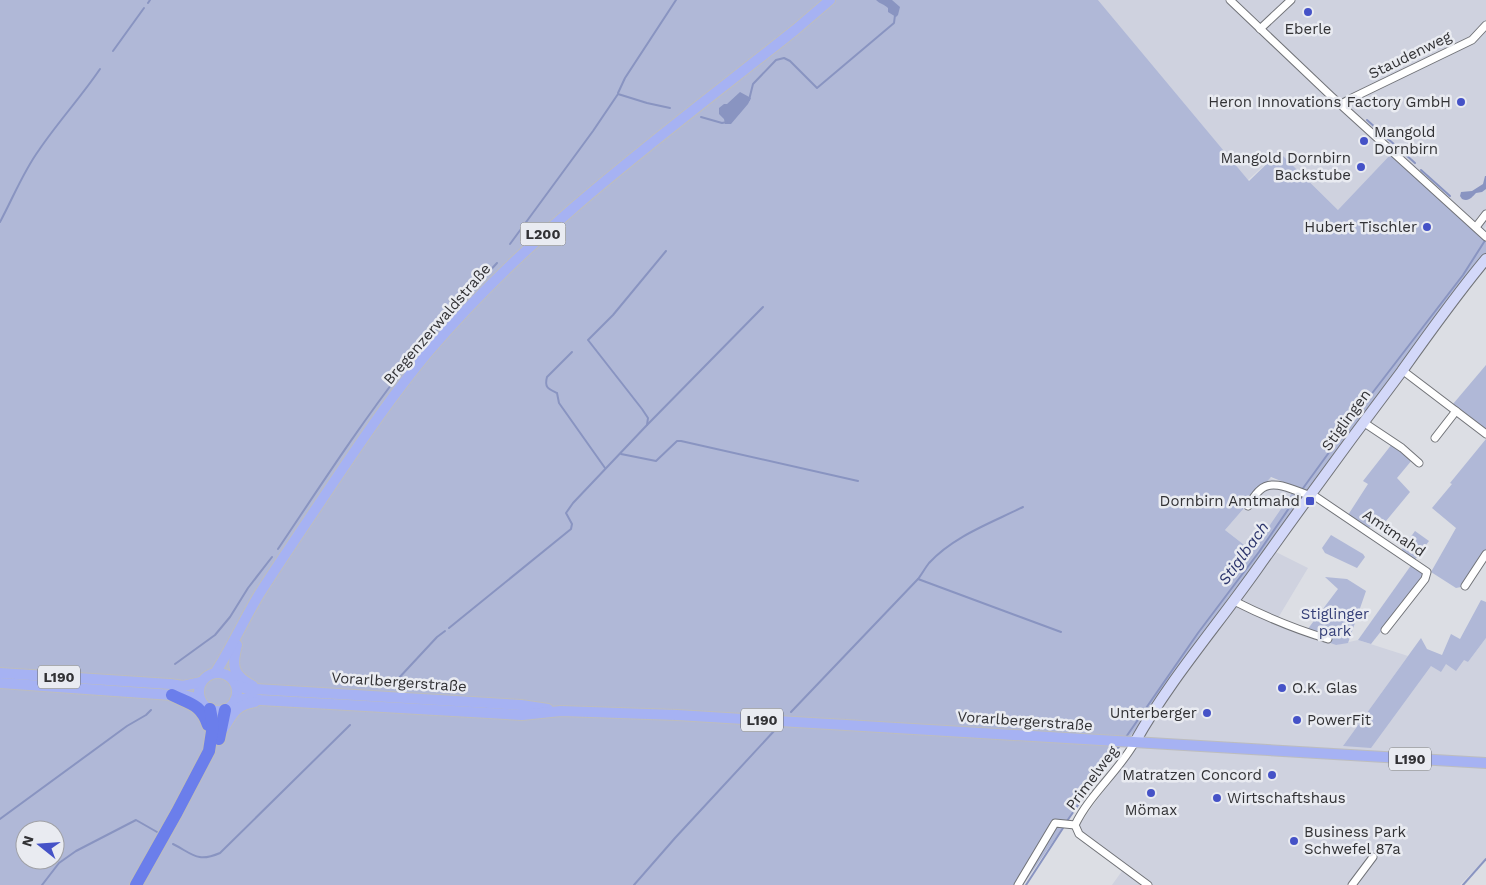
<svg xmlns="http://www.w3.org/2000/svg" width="1486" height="885" font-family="'Work Sans',sans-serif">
  <rect width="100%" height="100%" fill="#dcdee4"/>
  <!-- built -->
  <g fill="#cfd2df">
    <path d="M1098,0H1486V226L1481,233L1338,210L1279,152L1248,180Z"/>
    <path d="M1270,478L1296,487L1252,551L1225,530Z"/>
    <path d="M1274,551L1308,568L1275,623L1336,645L1358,640L1408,656L1343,746L1431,666L1464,659L1468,662L1486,638V858L1460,885H1112L1122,871L1125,865L1091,841L1077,828L1131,752L1147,724Z"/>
  </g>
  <!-- green -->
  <g fill="#b0b8d7" fill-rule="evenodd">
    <path d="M0,0H1098L1249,181L1279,152L1338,210L1393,152L1486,237V256L1315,480L1263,554L1229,597L1134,732L1113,755L1023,885H0ZM1271,477L1296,487L1252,551L1225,530ZM25,830H55V860H25Z"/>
    <path d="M1486,365V431L1453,404Z"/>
    <path d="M1486,439V550L1461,587L1456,588L1431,572L1456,528L1432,508L1452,484L1450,483Z"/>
    <path d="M1392,444L1412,460L1397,478L1410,492L1386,521L1378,517L1369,528L1348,515L1368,484L1363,481Z"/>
    <path d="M1415,531L1429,541L1414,561L1404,553L1402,549Z"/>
    <path d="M1331,535L1363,554L1365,557L1357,568L1325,553L1322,548Z"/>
    <path d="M1412,564L1424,573L1423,578L1371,644L1358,640Z"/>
    <path d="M1325,577L1347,579L1366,591L1348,643L1336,645L1304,634L1338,589Z"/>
    <path d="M1481,600L1486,602V638L1468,662L1464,660L1456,671L1446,664L1441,672L1431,666L1371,748L1343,746L1421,638L1427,649L1442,655L1451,634L1460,639Z"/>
  </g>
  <!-- water -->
  <g fill="#8994c1">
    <path d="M876,0H892L900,7L898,15L896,17L888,12V8C884,4 880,4 876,0Z"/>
    <path d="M740,92L751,98L748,104L731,124H725L724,119L719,114V108L724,104H727Z"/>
    <path d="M1485,176H1486V189L1482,192L1476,193C1472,197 1469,202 1462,199L1460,196L1461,192L1472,191L1483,184Z"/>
  </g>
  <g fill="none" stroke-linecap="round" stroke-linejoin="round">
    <!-- stream -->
    <g stroke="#8994c1" stroke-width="2">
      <path d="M148,3L150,0"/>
      <path d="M113,51L144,8"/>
      <path d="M618,93L625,78L676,0"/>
      <path d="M749,100L753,84L776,60L784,58L790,61L817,88L894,23L895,15"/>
      <path d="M701,117L722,123L727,122"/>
      <path d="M1367,120L1415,163"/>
      <path d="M1421,170L1450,196"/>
      <path d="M0,222C13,198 23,172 39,150C58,122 81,97 100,69"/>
      <path d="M510,244L593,131L618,94L647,103L670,108"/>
      <path d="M572,352L547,377C544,388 549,389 557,393L559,403L605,468"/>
      <path d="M647,425L763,307"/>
      <path d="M621,454L656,461L677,441H681L858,481"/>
      <path d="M1301,491L1370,396L1463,275L1486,239"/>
      <path d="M278,549C319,488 359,426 404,368C433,332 466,297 497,263"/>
      <path d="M918,579C922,574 925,568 929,563C954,536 991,523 1023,507"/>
      <path d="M449,628L571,529L572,524L566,513L573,503L647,425L648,418L642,409L588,340L613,315L666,251"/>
      <path d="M175,664L215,635L230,617L248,588L272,557"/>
      <path d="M397,680L437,637L445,631"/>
      <path d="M791,712L918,579L1061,632"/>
      <path d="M1126,737L1198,633L1259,552L1298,495"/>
      <path d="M0,819L127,726L146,715L151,710"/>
      <path d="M1067,821L1120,745"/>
      <path d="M173,844C193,854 197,863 220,853L350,725"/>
      <path d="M42,885L59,863L76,851L136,820L157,832"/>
      <path d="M634,885L675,838L775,730"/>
      <path d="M1026,885L1065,825"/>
      <path d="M1463,885L1486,859"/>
    </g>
    <defs>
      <g id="minor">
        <path d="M1230,0L1331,96L1486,237"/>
        <path d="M1260,29L1291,0"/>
        <path d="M1341,104L1352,98L1472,40L1486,25"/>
        <path d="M1476,227L1486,214"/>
        <path d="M1402,370L1486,434"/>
        <path d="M1363,422L1402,448L1419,463"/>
        <path d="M1435,438L1456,411"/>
        <path d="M1248,506C1252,500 1255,494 1260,490C1274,476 1301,495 1316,497L1427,572L1425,579L1385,630"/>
        <path d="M1465,586L1486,554"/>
        <path d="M1234,601C1266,617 1294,629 1328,639"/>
        <path d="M1135,742C1118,772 1090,794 1075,825L1079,834L1148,885"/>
        <path d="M1018,885L1055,823L1075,825"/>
        <path d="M1352,885L1373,857"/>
      </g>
      <path id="secondary" d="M1135,742C1169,681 1216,627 1257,569C1304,503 1353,436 1402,371C1429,333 1456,295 1486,259"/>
      <g id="primary">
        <path d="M237,645C231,667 233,675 253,686"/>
        <circle cx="218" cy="692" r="19"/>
        <path d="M0,673L170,684L183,686L201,682"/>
        <path d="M215,673C232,647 244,619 260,593C283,557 307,522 331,486C362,440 393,394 429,351C535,227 668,131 795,30L830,0"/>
        <path d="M0,683L172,695L178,694L200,699"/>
        <path d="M236,685L247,689H255L521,705L548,709"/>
        <path d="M235,700L251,698L260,700L522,715L561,711L677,715L1486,763"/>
        <path d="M224,728C233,713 236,705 255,702"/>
      </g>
      <g id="motorway">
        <path d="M172,695C190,704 201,704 208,725"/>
        <path d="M219,739L225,710"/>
        <path d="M136,885L177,812L209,751L213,725L210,709"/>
      </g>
    </defs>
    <!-- minor casing -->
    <use href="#minor" stroke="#717378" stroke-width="9"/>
    <!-- secondary casing -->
    <use href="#secondary" stroke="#717378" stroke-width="12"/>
    <!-- primary casing -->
    <use href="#primary" stroke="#bdbdbe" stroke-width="12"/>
    <!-- motorway casing -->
    <use href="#motorway" stroke="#bdbdbe" stroke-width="14"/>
    <!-- minor -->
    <use href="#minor" stroke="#fff" stroke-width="7"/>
    <!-- secondary -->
    <use href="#secondary" stroke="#d3d8f9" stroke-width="10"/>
    <!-- primary -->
    <use href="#primary" stroke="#a6b2f3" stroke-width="10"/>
    <!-- motorway -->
    <use href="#motorway" stroke="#6b7eeb" stroke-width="12"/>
  </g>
  <!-- markers -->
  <g fill="#4552c7" stroke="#e9ebf1" stroke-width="2">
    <circle cx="1308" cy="12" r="5"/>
    <circle cx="1461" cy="102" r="5"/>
    <circle cx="1364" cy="141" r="5"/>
    <circle cx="1361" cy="167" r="5"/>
    <circle cx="1427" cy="227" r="5"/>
    <rect x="1305" y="496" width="10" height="10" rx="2.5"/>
    <circle cx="1282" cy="688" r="5"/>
    <circle cx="1207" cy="713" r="5"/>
    <circle cx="1297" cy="720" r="5"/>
    <circle cx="1272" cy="775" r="5"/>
    <circle cx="1151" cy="793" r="5"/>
    <circle cx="1217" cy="798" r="5"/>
    <circle cx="1294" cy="841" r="5"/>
  </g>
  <g text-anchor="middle" stroke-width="5" stroke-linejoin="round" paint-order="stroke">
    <!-- shield labels -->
    <g fill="#e9ebf1" stroke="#696a6d" stroke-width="1">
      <rect x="520.5" y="222.5" width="45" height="23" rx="4"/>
      <rect x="38" y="665.5" width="42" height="23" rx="4"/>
      <rect x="741" y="708.5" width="42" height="23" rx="4"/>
      <rect x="1389" y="747.5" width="42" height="23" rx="4"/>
    </g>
    <g font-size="14" font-weight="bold" fill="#323235">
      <text x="543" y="239">L200</text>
      <text x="59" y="682">L190</text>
      <text x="762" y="725">L190</text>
      <text x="1410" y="764">L190</text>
    </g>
    <!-- poi labels -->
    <g font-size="15" fill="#323235" stroke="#e9ebf1" text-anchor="end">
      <text x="1308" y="34" text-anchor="middle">Eberle</text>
      <text x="1451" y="107">Heron Innovations Factory GmbH</text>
      <text x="1374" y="137" text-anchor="start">Mangold<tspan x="1374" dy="17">Dornbirn</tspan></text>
      <text x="1351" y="163">Mangold Dornbirn<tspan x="1351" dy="17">Backstube</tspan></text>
      <text x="1417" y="232">Hubert Tischler</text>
      <text x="1300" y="506">Dornbirn Amtmahd</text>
      <text x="1292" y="693" text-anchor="start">O.K. Glas</text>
      <text x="1197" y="718">Unterberger</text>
      <text x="1307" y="725" text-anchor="start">PowerFit</text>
      <text x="1262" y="780">Matratzen Concord</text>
      <text x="1227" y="803" text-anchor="start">Wirtschaftshaus</text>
      <text x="1151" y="815" text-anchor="middle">Mömax</text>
      <text x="1304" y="837" text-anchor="start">Business Park<tspan x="1304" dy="17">Schwefel 87a</tspan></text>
    </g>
    <!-- street labels -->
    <g font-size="15" fill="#323235" stroke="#e9ebf1">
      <text transform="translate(1410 55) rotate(-26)" y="5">Staudenweg</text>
      <text transform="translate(437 324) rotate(-49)" y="5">Bregenzerwaldstraße</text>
      <text transform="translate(1346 420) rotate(-54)" y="5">Stiglingen</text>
      <text transform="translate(1394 533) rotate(34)" y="5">Amtmahd</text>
      <text transform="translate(399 682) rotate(4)" y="5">Vorarlbergerstraße</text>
      <text transform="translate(1025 721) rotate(4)" y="5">Vorarlbergerstraße</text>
      <text transform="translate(1092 778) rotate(-53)" y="5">Primelweg</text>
    </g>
    <!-- park labels -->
    <g font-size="15" fill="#353f78" stroke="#e9ebf1">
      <text x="1335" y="619">Stiglinger<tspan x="1335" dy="17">park</tspan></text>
    </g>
    <!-- water labels -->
    <g font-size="16" font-style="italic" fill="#2b346c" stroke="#e9ebf1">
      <text transform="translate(1243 553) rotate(-54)" y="6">Stiglbach</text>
    </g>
  </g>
  <!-- north arrow -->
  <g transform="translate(40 845) rotate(287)"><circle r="24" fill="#e9ebf1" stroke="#a0a1a6"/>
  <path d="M0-4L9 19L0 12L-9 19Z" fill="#4552c7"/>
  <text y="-8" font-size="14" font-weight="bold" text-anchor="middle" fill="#323235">N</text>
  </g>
</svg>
